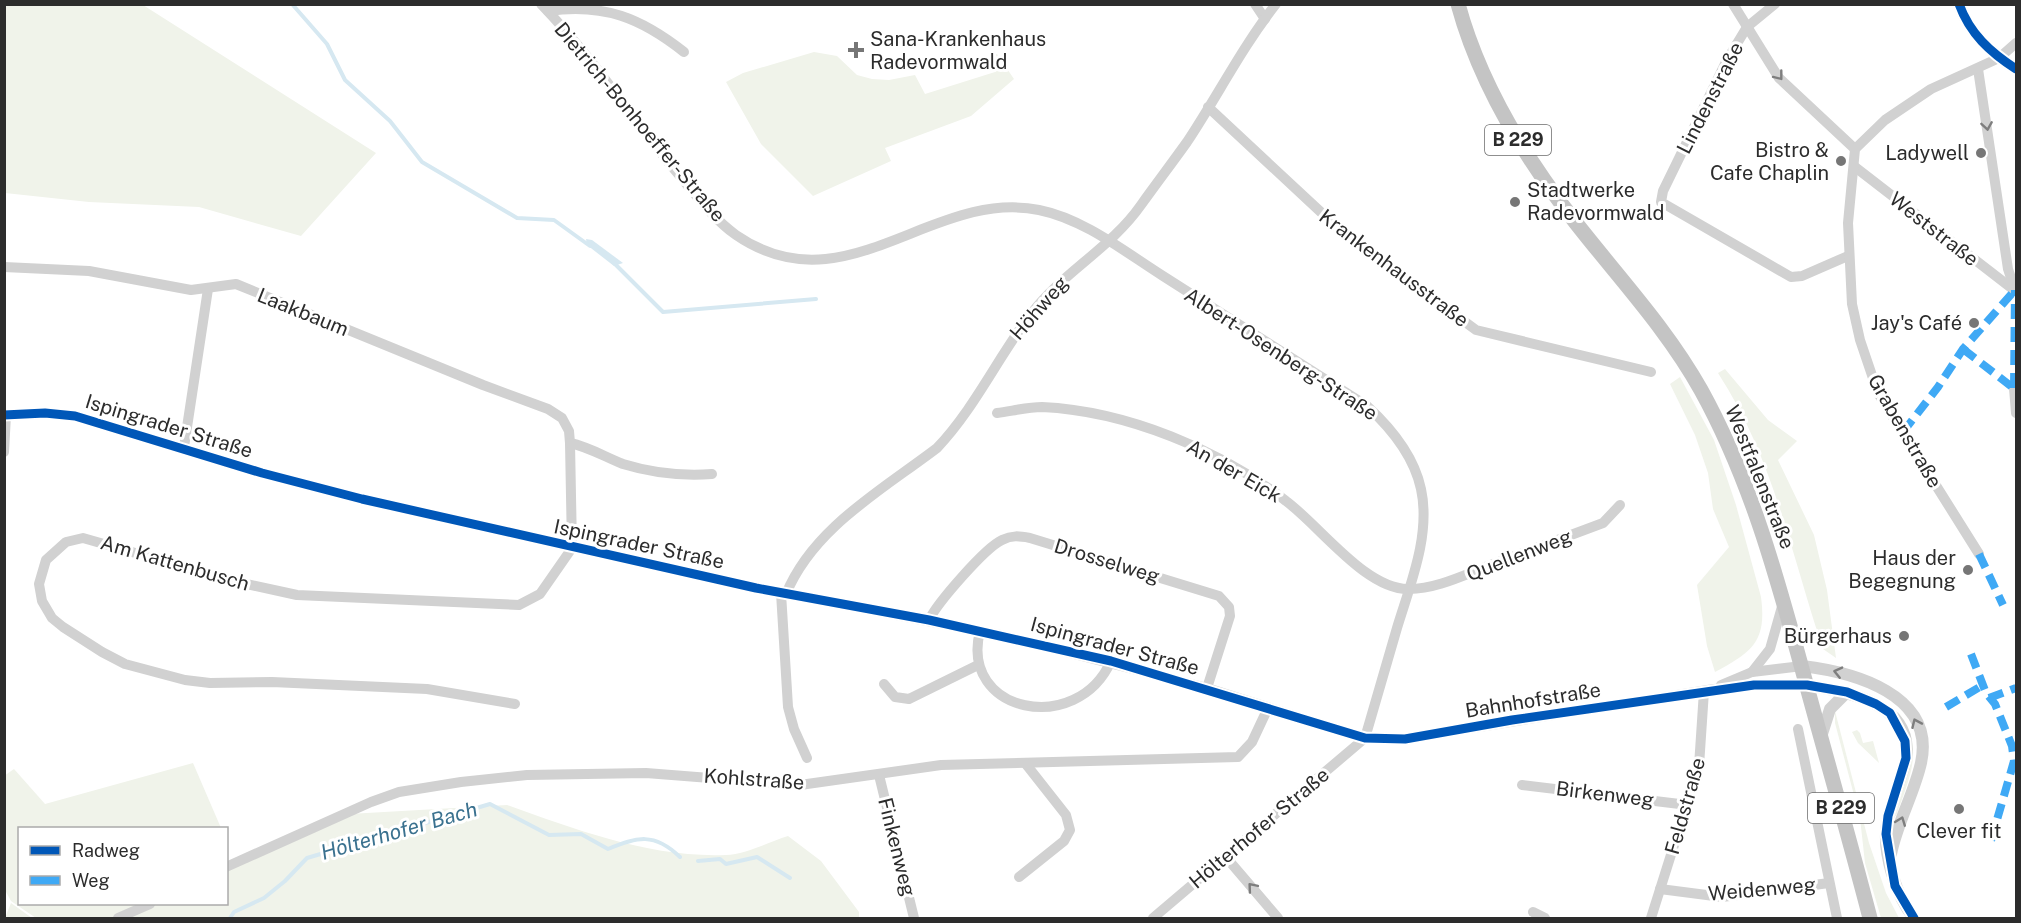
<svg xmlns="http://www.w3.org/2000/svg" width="2021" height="923" font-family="'Public Sans',sans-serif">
  <rect width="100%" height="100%" fill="#fff"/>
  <!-- green -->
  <g fill="#f0f3ea">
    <path d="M5,4L143,5L376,153L301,236L199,207L89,202L5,193Z"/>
    <path d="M814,52L837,56L857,75L872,79L889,80L915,75L925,94L995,72L990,56L997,54L1014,79L971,116L885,148L891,161L813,196L761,144L726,82L743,73Z"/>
    <path d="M1725,369L1768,420L1797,441L1778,460L1814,535L1827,590L1836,658L1823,649C1791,554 1774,459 1718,373Z"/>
    <path d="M1680,377L1714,440L1736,505L1761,597C1767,642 1752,652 1715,672L1707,646L1697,585L1729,547L1713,509L1708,473L1695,435L1670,384Z"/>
    <path d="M1835,711L1869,843L1886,893L1899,918H1881L1865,863L1860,818L1835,723Z"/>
    <path d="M1898,712C1926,748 1909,778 1896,816L1893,817L1908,770L1895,714Z"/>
    <path d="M1857,730L1860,733L1863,743L1873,741L1879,763L1858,743L1852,732Z"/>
    <path d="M193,763L221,828H20V904H148L118,918H36L11,901L5,890L4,776L14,769L45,804Z"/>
    <path d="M507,805C577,830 650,858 726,855C746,854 769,842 788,836L821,861L859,912V918H122L153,904H226L227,869L349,814Z"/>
    <path d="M11,903L32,918H5Z"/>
  </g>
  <!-- water -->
  <path fill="#d6e8f1" d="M586,239L592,240L623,263L614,266L587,245Z"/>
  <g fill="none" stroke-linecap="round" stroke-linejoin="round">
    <!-- stream -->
    <g stroke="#d6e8f1" stroke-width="4">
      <path d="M292,4L327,44L345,80L390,121L422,162L517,218L554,220L590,246"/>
      <path d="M613,262L663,312L816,299"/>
      <path d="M698,861L720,859L726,864L757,857L790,878"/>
      <path d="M230,918L234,912L264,898L285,881L307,858L490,804L549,835L581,834L608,849C637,837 654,832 680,857"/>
    </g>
    <!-- minor -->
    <g stroke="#d1d1d1" stroke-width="10">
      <path d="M541,4C590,55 630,114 674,169C693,191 712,218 736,235C845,310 932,188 1039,210C1084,219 1125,252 1163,276C1231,319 1299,363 1367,406C1391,428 1414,456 1421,489C1431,535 1410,585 1397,628C1386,665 1376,701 1365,738"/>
      <path d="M1255,4L1265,19"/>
      <path d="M1733,4L1779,78L1855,149"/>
      <path d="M1775,4L1747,27L1727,60L1663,191L1661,202L1791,277L1802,276L1848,256"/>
      <path d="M548,11C604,3 641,18 684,52"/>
      <path d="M1978,69L2008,269L2015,290"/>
      <path d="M1208,107L1339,229L1476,330L1651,372"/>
      <path d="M1855,167L2014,290"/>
      <path d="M4,267L89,271L191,290L236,284L483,385L548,409L562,418L569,431L570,443L572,548L540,594L519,605L297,595L233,581L83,538L66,542L46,560L39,584L42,601L52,618L63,627L102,652L125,664L185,680L210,683L272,682L427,689L515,704"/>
      <path d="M2014,388L2016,413"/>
      <path d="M997,413C1012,411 1028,407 1042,407C1127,411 1220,450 1286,501C1320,526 1366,590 1409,589C1436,589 1464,575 1488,566C1526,552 1565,537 1603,523L1620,505"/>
      <path d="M4,415L45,413L75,416L262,473L362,499L756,588L1000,635L1207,688L1365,738L1405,739L1714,689L1778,684L1807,685"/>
      <path d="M570,443C589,447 605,457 623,464C652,473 683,476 712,474"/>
      <path d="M184,447L208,289"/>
      <path d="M4,452L6,415"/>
      <path d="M1979,554L1878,393L1860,340L1852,304L1848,223L1855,149L1885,120L1931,89L1999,58L2016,43"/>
      <path d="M781,593L788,707L794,729L807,758"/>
      <path d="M786,594C813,528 882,490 937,448C975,408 998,357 1031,314C1063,272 1111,248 1141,205C1156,184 1172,163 1187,142C1217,97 1242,47 1276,4"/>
      <path d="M929,620C938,602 985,548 1002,540C1012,535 1019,536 1030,538L1219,596L1229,607L1230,616L1207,688"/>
      <path d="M980,631C959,713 1077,737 1111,661"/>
      <path d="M1752,672L1770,649L1783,603"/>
      <path d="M884,684L895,697L909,699L978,665"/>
      <path d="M1721,685L1752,672L1802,666"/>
      <path d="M1798,729L1837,918"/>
      <path d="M879,775L914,918"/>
      <path d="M1522,785L1688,805"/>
      <path d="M1225,856L1278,918"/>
      <path d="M226,867L371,802L399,792L461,782L527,775L646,773L800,785L941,765L1238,757L1252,742L1268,708"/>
      <path d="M1019,877L1064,841L1070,830L1066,815L1025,763"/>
      <path d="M1660,889L1722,897L1829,883"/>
      <path d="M1533,912L1545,918"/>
      <path d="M118,918L150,904"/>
      <path d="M1153,918L1365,738"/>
      <path d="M1651,918L1699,766L1704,691"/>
    </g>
    <!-- tertiary -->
    <g stroke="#d1d1d1" stroke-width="12">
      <path d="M1959,4C1970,34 1990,52 2016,69"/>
      <path d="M1802,666C1853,672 1936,694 1921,763C1914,794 1897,823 1891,854"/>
      <path d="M1807,685C1845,691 1914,703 1906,758C1902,780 1890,801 1887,824C1882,852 1896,896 1914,918"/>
      <path d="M1821,737L1830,709L1847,692"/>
    </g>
    <!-- primary -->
    <path stroke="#c4c4c4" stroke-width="15" d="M1458,4C1480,85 1525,158 1576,223C1619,278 1667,329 1701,390C1753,484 1779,585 1807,687C1828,764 1850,841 1870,918"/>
    <!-- quiet -->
    <g stroke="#3fa9f5" stroke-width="8" stroke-dasharray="15 8" stroke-linecap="butt">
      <path d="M1963,349L2016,390"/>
      <path d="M2014,388L2015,290"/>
      <path d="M1903,432L1938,387L1963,349L2015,290"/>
      <path d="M1979,554L2003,605"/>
      <path d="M1971,654L1986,693L1995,704L2012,746L2014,761L1990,844"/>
      <path d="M1989,698L2016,688"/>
      <path d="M1946,707L1983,685"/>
    </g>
    <defs>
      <g id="cycleway">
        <path d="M1959,4C1970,34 1990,52 2016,69"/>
        <path d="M4,415L45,413L75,416L262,473L362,499L756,588L929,620L1111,661L1365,738L1405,739L1512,720L1754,685H1807L1847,692L1876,704L1890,713L1905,741L1906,758L1888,816L1886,834L1895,886L1914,918"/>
      </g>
    </defs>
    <!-- cycleway casing -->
    <use href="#cycleway" stroke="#fff" stroke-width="13"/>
    <!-- cycleway -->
    <use href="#cycleway" stroke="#0057b8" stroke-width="9"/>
  </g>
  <!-- one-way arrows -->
  <defs><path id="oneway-chevron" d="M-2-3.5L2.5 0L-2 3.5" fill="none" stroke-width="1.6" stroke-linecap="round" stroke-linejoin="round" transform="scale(1.5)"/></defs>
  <g stroke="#7e7e7e">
    <use href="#oneway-chevron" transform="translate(1779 76) rotate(52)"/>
    <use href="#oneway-chevron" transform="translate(1987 126) rotate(81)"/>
    <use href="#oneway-chevron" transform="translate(1838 672) rotate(-167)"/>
    <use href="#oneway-chevron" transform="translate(1916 723) rotate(-114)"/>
    <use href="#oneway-chevron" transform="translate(1901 821) rotate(-69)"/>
    <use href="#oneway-chevron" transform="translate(1252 887) rotate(-130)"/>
  </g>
  <!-- markers -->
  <g fill="#767676" stroke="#fff" stroke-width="2">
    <path d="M853 41h6v6h6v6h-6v6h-6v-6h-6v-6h6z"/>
    <circle cx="1981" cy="153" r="6"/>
    <circle cx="1841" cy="161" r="6"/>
    <circle cx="1515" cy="202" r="6"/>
    <circle cx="1974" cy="323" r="6"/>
    <circle cx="1968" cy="570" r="6"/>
    <circle cx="1904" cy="636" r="6"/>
    <circle cx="1959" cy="809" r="6"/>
  </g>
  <g text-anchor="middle" stroke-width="6" stroke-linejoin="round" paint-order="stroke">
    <!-- shield labels -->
    <g fill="#fff" stroke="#6b6b6b" stroke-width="1.5">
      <rect x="1485" y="125" width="66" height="30" rx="4.5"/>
      <rect x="1808" y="793" width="66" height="30" rx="4.5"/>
    </g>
    <g font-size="18" font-weight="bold" fill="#2c2c2c">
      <text x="1518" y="146">B 229</text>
      <text x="1841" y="814">B 229</text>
    </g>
    <!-- poi labels -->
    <g font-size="20" fill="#2c2c2c" stroke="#fff" text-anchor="end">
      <text x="870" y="46" text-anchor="start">Sana-Krankenhaus<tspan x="870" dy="23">Radevormwald</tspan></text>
      <text x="1829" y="157">Bistro &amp;<tspan x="1829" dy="23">Cafe Chaplin</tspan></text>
      <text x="1969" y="160">Ladywell</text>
      <text x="1527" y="197" text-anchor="start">Stadtwerke<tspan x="1527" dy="23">Radevormwald</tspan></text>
      <text x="1962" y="330">Jay's Café</text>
      <text x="1956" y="565">Haus der<tspan x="1956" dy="23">Begegnung</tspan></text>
      <text x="1892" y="643">Bürgerhaus</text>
      <text x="1959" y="838" text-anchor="middle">Clever fit</text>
    </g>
    <!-- street labels -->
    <g font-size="20" fill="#2c2c2c" stroke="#fff">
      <text transform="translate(1710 98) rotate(-63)" y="7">Lindenstraße</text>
      <text transform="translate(640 122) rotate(50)" y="7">Dietrich-Bonhoeffer-Straße</text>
      <text transform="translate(1934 229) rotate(38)" y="7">Weststraße</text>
      <text transform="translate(1394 268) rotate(37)" y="7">Krankenhausstraße</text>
      <text transform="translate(1039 308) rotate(-49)" y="7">Höhweg</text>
      <text transform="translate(303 312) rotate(22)" y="7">Laakbaum</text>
      <text transform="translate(1281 354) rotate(33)" y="7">Albert-Osenberg-Straße</text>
      <text transform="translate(169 426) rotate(17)" y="7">Ispingrader Straße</text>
      <text transform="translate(1905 431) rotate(60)" y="7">Grabenstraße</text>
      <text transform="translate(1234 471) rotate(30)" y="7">An der Eick</text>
      <text transform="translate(1760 477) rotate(68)" y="7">Westfalenstraße</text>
      <text transform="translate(639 544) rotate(12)" y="7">Ispingrader Straße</text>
      <text transform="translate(1519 555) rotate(-21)" y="7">Quellenweg</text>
      <text transform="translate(1107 561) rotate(17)" y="7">Drosselweg</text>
      <text transform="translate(175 563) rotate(16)" y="7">Am Kattenbusch</text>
      <text transform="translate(1115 646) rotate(15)" y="7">Ispingrader Straße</text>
      <text transform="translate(1533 700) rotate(-9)" y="7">Bahnhofstraße</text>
      <text transform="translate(754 779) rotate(4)" y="7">Kohlstraße</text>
      <text transform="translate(1605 794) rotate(7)" y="7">Birkenweg</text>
      <text transform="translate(1685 806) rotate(-74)" y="7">Feldstraße</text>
      <text transform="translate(1259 828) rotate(-40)" y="7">Hölterhofer Straße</text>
      <text transform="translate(897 847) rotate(76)" y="7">Finkenweg</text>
      <text transform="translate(1762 889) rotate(-5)" y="7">Weidenweg</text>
    </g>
    <!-- water labels -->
    <g font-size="21" font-style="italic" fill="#3a718f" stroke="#fff">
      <text transform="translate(399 831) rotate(-16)" y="7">Hölterhofer Bach</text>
    </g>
  </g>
  <!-- border -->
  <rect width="2021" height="923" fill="none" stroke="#2c2c2c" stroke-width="12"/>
  <!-- legend -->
  <rect x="18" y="827" width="210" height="78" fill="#ffffff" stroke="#ababab" stroke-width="1.5"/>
  <rect x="30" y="846" width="30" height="9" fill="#0057b8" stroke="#ababab" stroke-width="1.5"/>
  <text x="72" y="857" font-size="18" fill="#2c2c2c">Radweg</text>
  <rect x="30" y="876" width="30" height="9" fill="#3fa9f5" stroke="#ababab" stroke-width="1.5"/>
  <text x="72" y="887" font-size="18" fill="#2c2c2c">Weg</text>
</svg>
